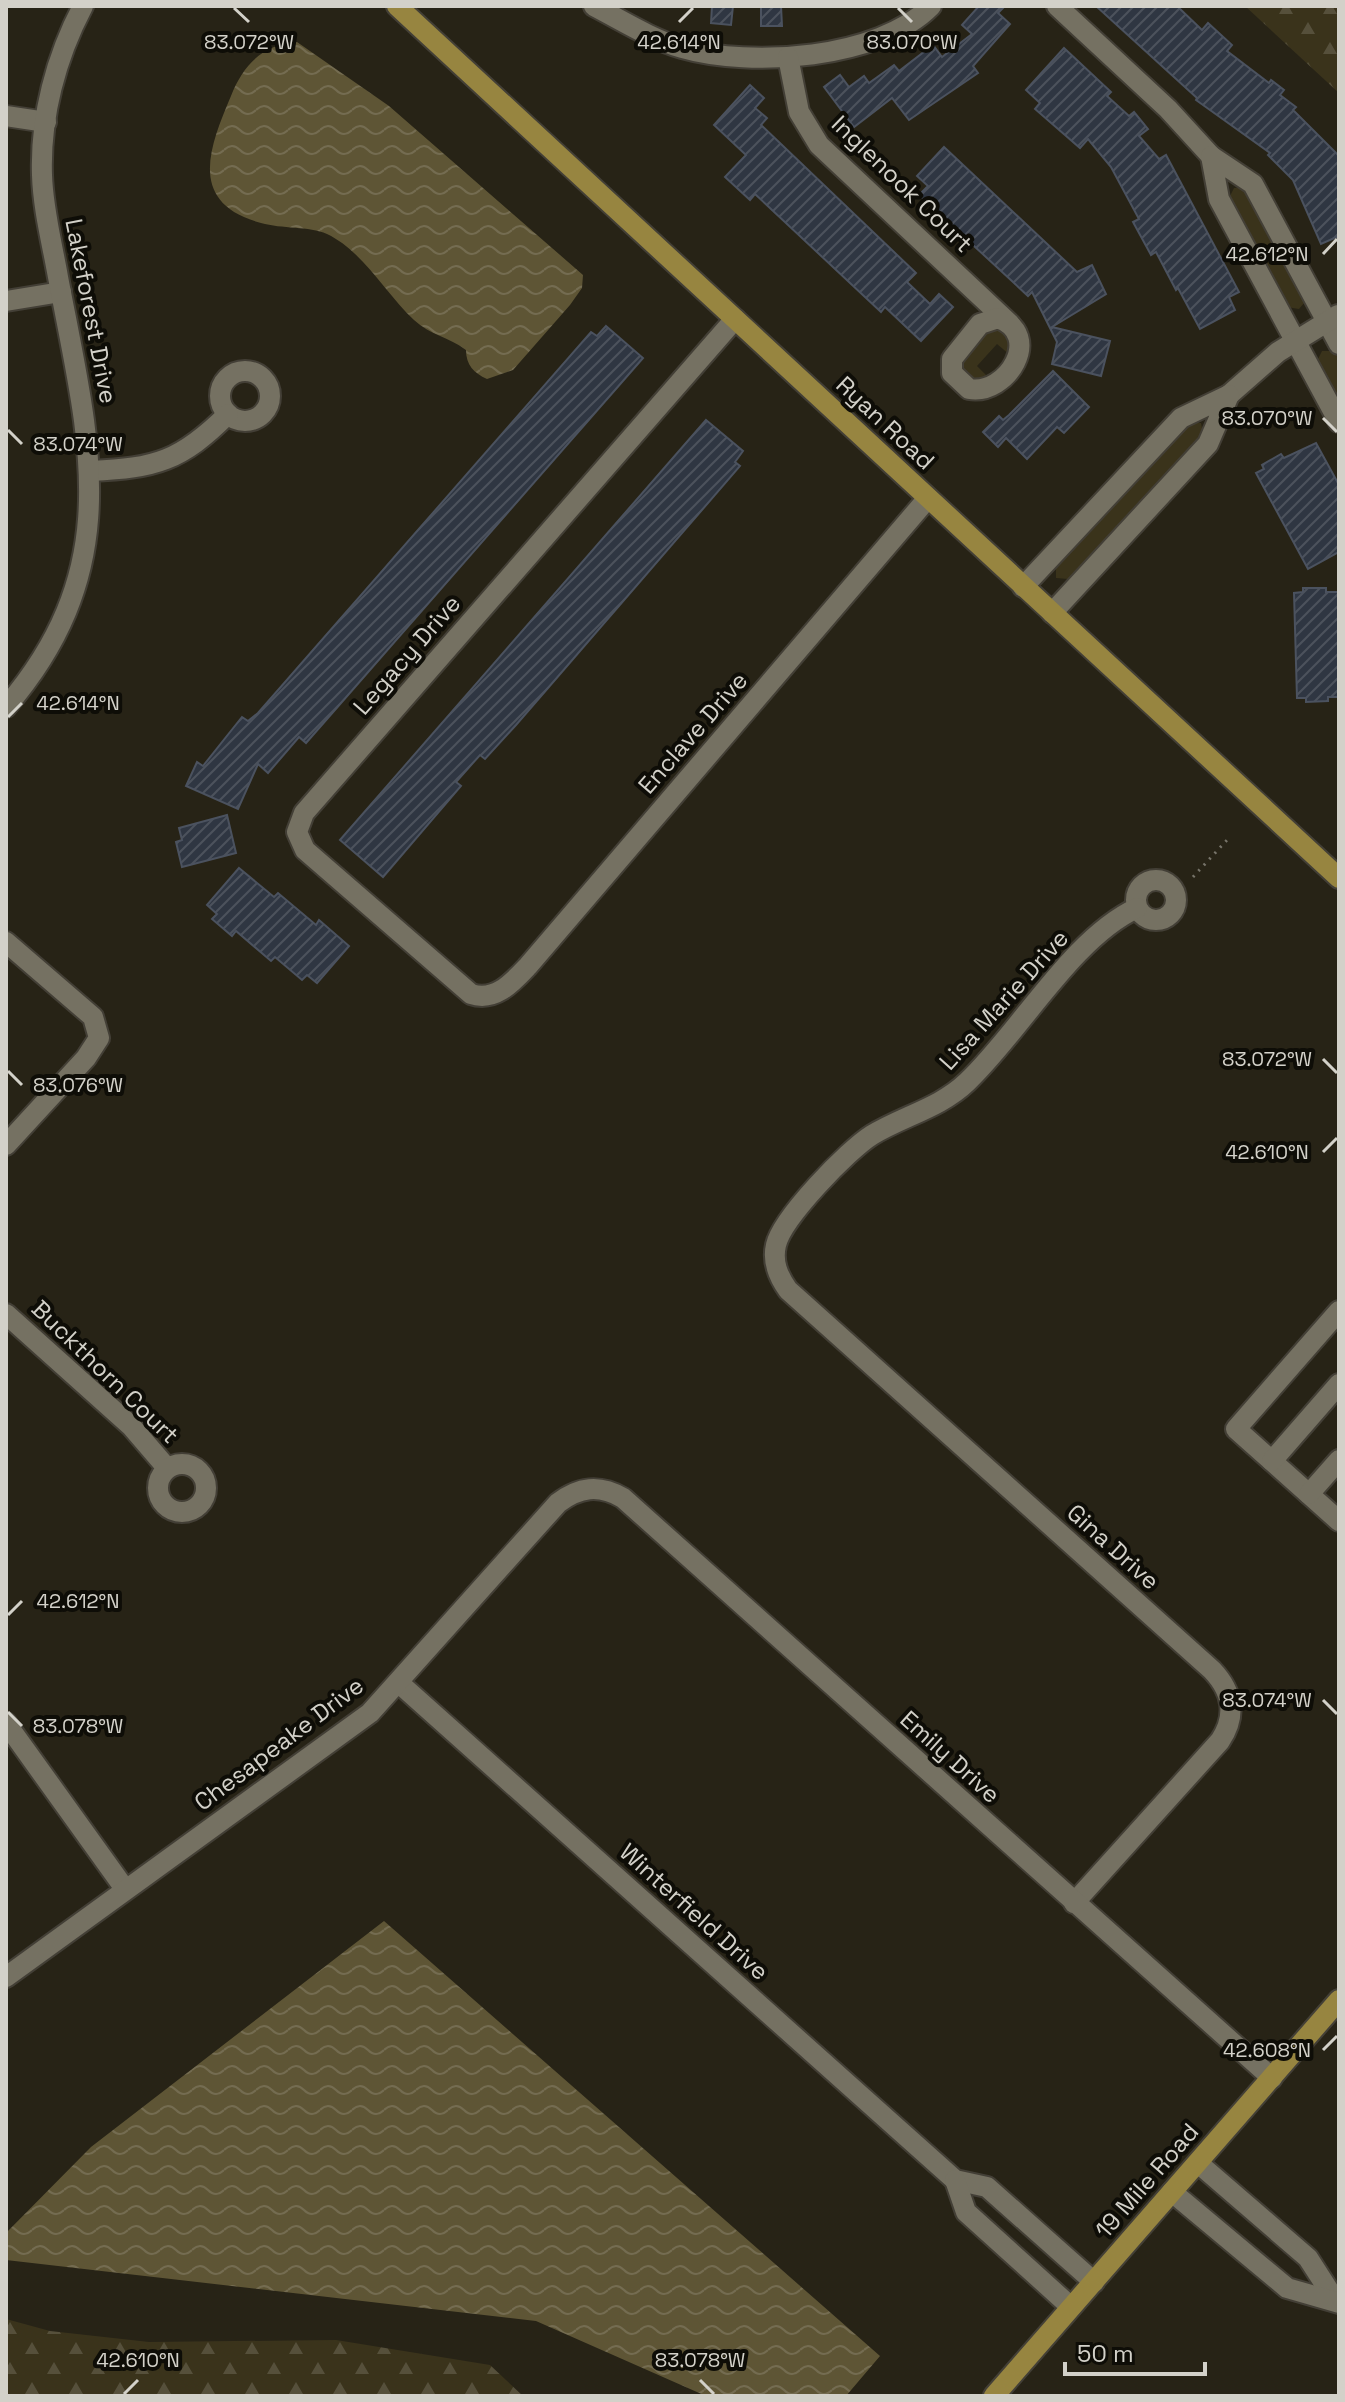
<svg xmlns="http://www.w3.org/2000/svg" width="1345" height="2402" font-family="'Space Grotesk',sans-serif">
  <defs>
    <pattern id="forest-firs" width="22" height="20" patternUnits="userSpaceOnUse" patternTransform="scale(2)"><rect width="22" height="20" fill="#3a331b"/><path d="M5 1l3.5 6h-7zM16 11l3.5 6h-7z" fill="#56503b"/></pattern>
    <pattern id="water-waves" width="16" height="10" patternUnits="userSpaceOnUse" patternTransform="scale(2)"><rect width="16" height="10" fill="#5e5535"/><path d="M0 5q4-4 8 0t8 0" fill="none" stroke="#746c51"/></pattern>
    <pattern id="building-hatch" width="6" height="6" patternUnits="userSpaceOnUse" patternTransform="scale(2)"><rect width="6" height="6" fill="#2f3642"/><path d="M-1 1l2-2M0 6l6-6M5 7l2-2" fill="none" stroke="#4c525c"/></pattern>
  </defs>
  <rect width="100%" height="100%" fill="#272316"/>
  <!-- grass -->
  <g fill="#3a331b">
    <path d="M1242,187L1247,190L1305,302L1299,309L1286,307L1228,200L1234,188Z"/>
    <path d="M995,329L1007,333L1011,344L1010,355L997,344L977,366L989,378L978,381L967,377C956,357 976,336 995,329Z"/>
    <path d="M1322,351H1332L1339,358V406L1316,363Z"/>
    <path d="M1191,423H1201L1203,434L1068,579L1056,578V567Z"/>
  </g>
  <!-- forest -->
  <g fill="url(#forest-firs)">
    <path d="M1245,6H1339V93Z"/>
    <path d="M6,2319L50,2331L149,2342L336,2340L490,2365L523,2396H6Z"/>
  </g>
  <!-- water -->
  <g fill="url(#water-waves)">
    <path d="M297,42L389,106L583,275L582,288L570,305L513,370L487,379C474,373 466,365 466,350C449,337 430,335 414,320C386,294 363,251 327,234C309,226 282,229 261,223C187,203 209,148 231,96C243,65 263,44 297,42Z"/>
    <path d="M384,1921L880,2356L846,2396H706L536,2321L6,2260V2233L91,2147Z"/>
  </g>
  <!-- building -->
  <g fill="url(#building-hatch)" stroke="#4b525f" stroke-width="2">
    <path d="M712,6H733L731,25L711,23Z"/>
    <path d="M761,6H781L782,26H761Z"/>
    <path d="M979,6H1005L998,13L1010,24L973,66L978,73L909,120L892,98L854,127L824,87L840,75L849,87L864,76L869,83L894,65L899,71L933,45L942,57L972,34L962,25Z"/>
    <path d="M1096,6H1177L1202,30L1208,23L1232,45L1227,51L1269,83L1271,80L1284,90L1280,95L1296,107L1293,110L1339,156V236L1321,244L1293,180L1268,155L1270,153L1196,100L1197,98Z"/>
    <path d="M1064,48L1111,92L1107,96L1129,116L1134,112L1148,129L1139,136L1159,159L1166,155L1239,292L1229,297L1235,310L1200,329L1178,288L1176,290L1156,252L1151,255L1133,222L1139,219L1111,167L1088,139L1080,148L1035,109L1040,103L1026,90Z"/>
    <path d="M750,85L764,98L755,108L767,118L761,125L916,273L907,282L930,304L939,294L953,307L921,341L885,307L881,312L755,194L750,200L725,177L746,155L714,125Z"/>
    <path d="M944,147L1077,272L1092,265L1106,294L1052,327L1110,341L1101,376L1052,364L1057,342L1032,292L1028,296L919,195L928,186L917,176Z"/>
    <path d="M606,326L643,358L306,743L299,737L268,773L258,764L238,809L186,786L197,762L203,766L242,717L248,721L258,713L591,332L597,336Z"/>
    <path d="M1053,371L1089,407L1064,433L1057,427L1027,459L1006,438L998,447L983,432L999,416L1003,420L1009,415Z"/>
    <path d="M706,420L743,451L735,462L740,466L516,725L485,759L480,755L456,782L461,786L383,877L340,840Z"/>
    <path d="M1316,443L1339,485V552L1308,569L1256,473L1264,469L1262,465L1281,454L1284,458Z"/>
    <path d="M1303,588H1326V592H1339V697H1328V701L1306,702V698H1297L1294,593L1303,592Z"/>
    <path d="M227,815L236,853L182,867L176,842L182,840L179,828Z"/>
    <path d="M239,868L274,897L278,893L316,925L319,920L349,946L317,983L307,975L302,980L275,957L271,961L236,931L232,936L212,919L217,914L207,905Z"/>
  </g>
  <g fill="none" stroke-linecap="round" stroke-linejoin="round">
    <defs>
      <g id="minor">
        <path d="M594,6C623,21 651,39 682,48C751,68 879,59 931,6"/>
        <path d="M1057,6L1168,109L1211,156"/>
        <path d="M788,57L799,112L819,145L1010,324"/>
        <path d="M6,116L46,122"/>
        <path d="M6,301L61,292"/>
        <path d="M998,318C1044,335 1007,396 969,389L952,373V359L980,324Z"/>
        <path d="M735,319L304,813L297,832L305,850L471,994C495,1002 512,983 528,966L928,498"/>
        <path d="M1339,344L1253,184L1211,156L1219,199L1339,422"/>
        <circle cx="245" cy="396" r="25"/>
        <path d="M1229,395L1278,352L1338,315"/>
        <path d="M91,471C156,468 181,461 228,414"/>
        <path d="M1023,587L1181,418L1229,395L1208,444L1052,613"/>
        <path d="M6,707C127,566 89,441 58,277C52,243 43,209 42,175C40,117 56,57 83,6"/>
        <circle cx="1156" cy="900" r="20"/>
        <path d="M6,942L93,1017L99,1038L86,1058L6,1145"/>
        <path d="M1339,1311L1236,1429L1339,1521"/>
        <path d="M6,1314L131,1426L167,1468"/>
        <path d="M1272,1461L1339,1384"/>
        <circle cx="182" cy="1488" r="24"/>
        <path d="M1309,1494L1339,1460"/>
        <path d="M399,1683L955,2180L987,2187L1094,2282"/>
        <path d="M6,1723L125,1889"/>
        <path d="M1074,1903L1220,1741C1237,1716 1233,1692 1212,1670L788,1290C778,1276 772,1262 776,1245C782,1218 848,1150 872,1135C903,1116 940,1108 967,1082C1020,1032 1072,938 1137,908"/>
        <path d="M6,1977L370,1713L558,1503C579,1487 599,1484 623,1498L1272,2078"/>
        <path d="M1198,2163L1308,2258L1335,2300"/>
        <path d="M955,2180L966,2212L1071,2307"/>
        <path d="M1172,2192L1287,2288L1339,2303"/>
      </g>
      <g id="major">
        <path d="M397,6L1339,878"/>
        <path d="M994,2396L1339,2000"/>
      </g>
    </defs>
    <!-- minor casing -->
    <use href="#minor" stroke="#433f36" stroke-width="24"/>
    <!-- major casing -->
    <use href="#major" stroke="#433f36" stroke-width="24"/>
    <!-- path -->
    <path stroke="#77746a" stroke-width="3" stroke-dasharray="2 6" stroke-linecap="butt" d="M1193,877L1227,840"/>
    <!-- minor -->
    <use href="#minor" stroke="#757162" stroke-width="20"/>
    <!-- major -->
    <use href="#major" stroke="#978540" stroke-width="20"/>
  </g>
  <!-- ticks -->
  <path fill="none" stroke="#d3d1c9" stroke-width="3" d="M234,8L249,22M898,8L912,22M679,22L693,8M1323,254L1337,239M1323,418L1337,432M8,430L22,444M8,717L22,703M1323,1059L1337,1073M8,1071L22,1085M1323,1152L1337,1138M8,1615L22,1601M1323,1700L1337,1714M8,1712L22,1726M1323,2050L1337,2036M700,2380L714,2394M124,2394L138,2380"/>
  <g text-anchor="middle" stroke-width="8" stroke-linejoin="round" paint-order="stroke">
    <!-- street labels -->
    <g font-size="24" fill="#d3d1c9" stroke="#0e0d07">
      <text transform="translate(902 184) rotate(44)" y="8">Inglenook Court</text>
      <text transform="translate(91 311) rotate(79)" y="8">Lakeforest Drive</text>
      <text transform="translate(885 423) rotate(43)" y="8">Ryan Road</text>
      <text transform="translate(407 655) rotate(-49)" y="8">Legacy Drive</text>
      <text transform="translate(693 733) rotate(-49)" y="8">Enclave Drive</text>
      <text transform="translate(1004 1000) rotate(-48)" y="8">Lisa Marie Drive</text>
      <text transform="translate(105 1372) rotate(44)" y="8">Buckthorn Court</text>
      <text transform="translate(1113 1547) rotate(42)" y="8">Gina Drive</text>
      <text transform="translate(279 1744) rotate(-37)" y="8">Chesapeake Drive</text>
      <text transform="translate(950 1757) rotate(42)" y="8">Emily Drive</text>
      <text transform="translate(694 1912) rotate(42)" y="8">Winterfield Drive</text>
      <text transform="translate(1147 2181) rotate(-49)" y="8">19 Mile Road</text>
    </g>
  </g>
  <g font-size="20" text-anchor="middle" fill="#d3d1c9" stroke="#0e0d07" stroke-width="8" stroke-linejoin="round" paint-order="stroke">
    <text x="249" y="49">83.072°W</text>
    <text x="912" y="49">83.070°W</text>
    <text x="679" y="49">42.614°N</text>
    <text x="1267" y="261">42.612°N</text>
    <text x="1267" y="425">83.070°W</text>
    <text x="78" y="451">83.074°W</text>
    <text x="78" y="710">42.614°N</text>
    <text x="1267" y="1066">83.072°W</text>
    <text x="78" y="1092">83.076°W</text>
    <text x="1267" y="1159">42.610°N</text>
    <text x="78" y="1608">42.612°N</text>
    <text x="1267" y="1707">83.074°W</text>
    <text x="78" y="1733">83.078°W</text>
    <text x="1267" y="2057">42.608°N</text>
    <text x="138" y="2367">42.610°N</text>
    <text x="700" y="2367">83.078°W</text>
  </g>
  <!-- border -->
  <rect width="1345" height="2402" fill="none" stroke="#d3d1c9" stroke-width="16"/>
  <!-- scale -->
  <path d="M1065 2362v12h140v-12" fill="none" stroke="#d3d1c9" stroke-width="4"/>
  <text x="1077" y="2362" font-size="24" fill="#d3d1c9" stroke="#0e0d07" stroke-width="6" paint-order="stroke">50 m</text>
</svg>
